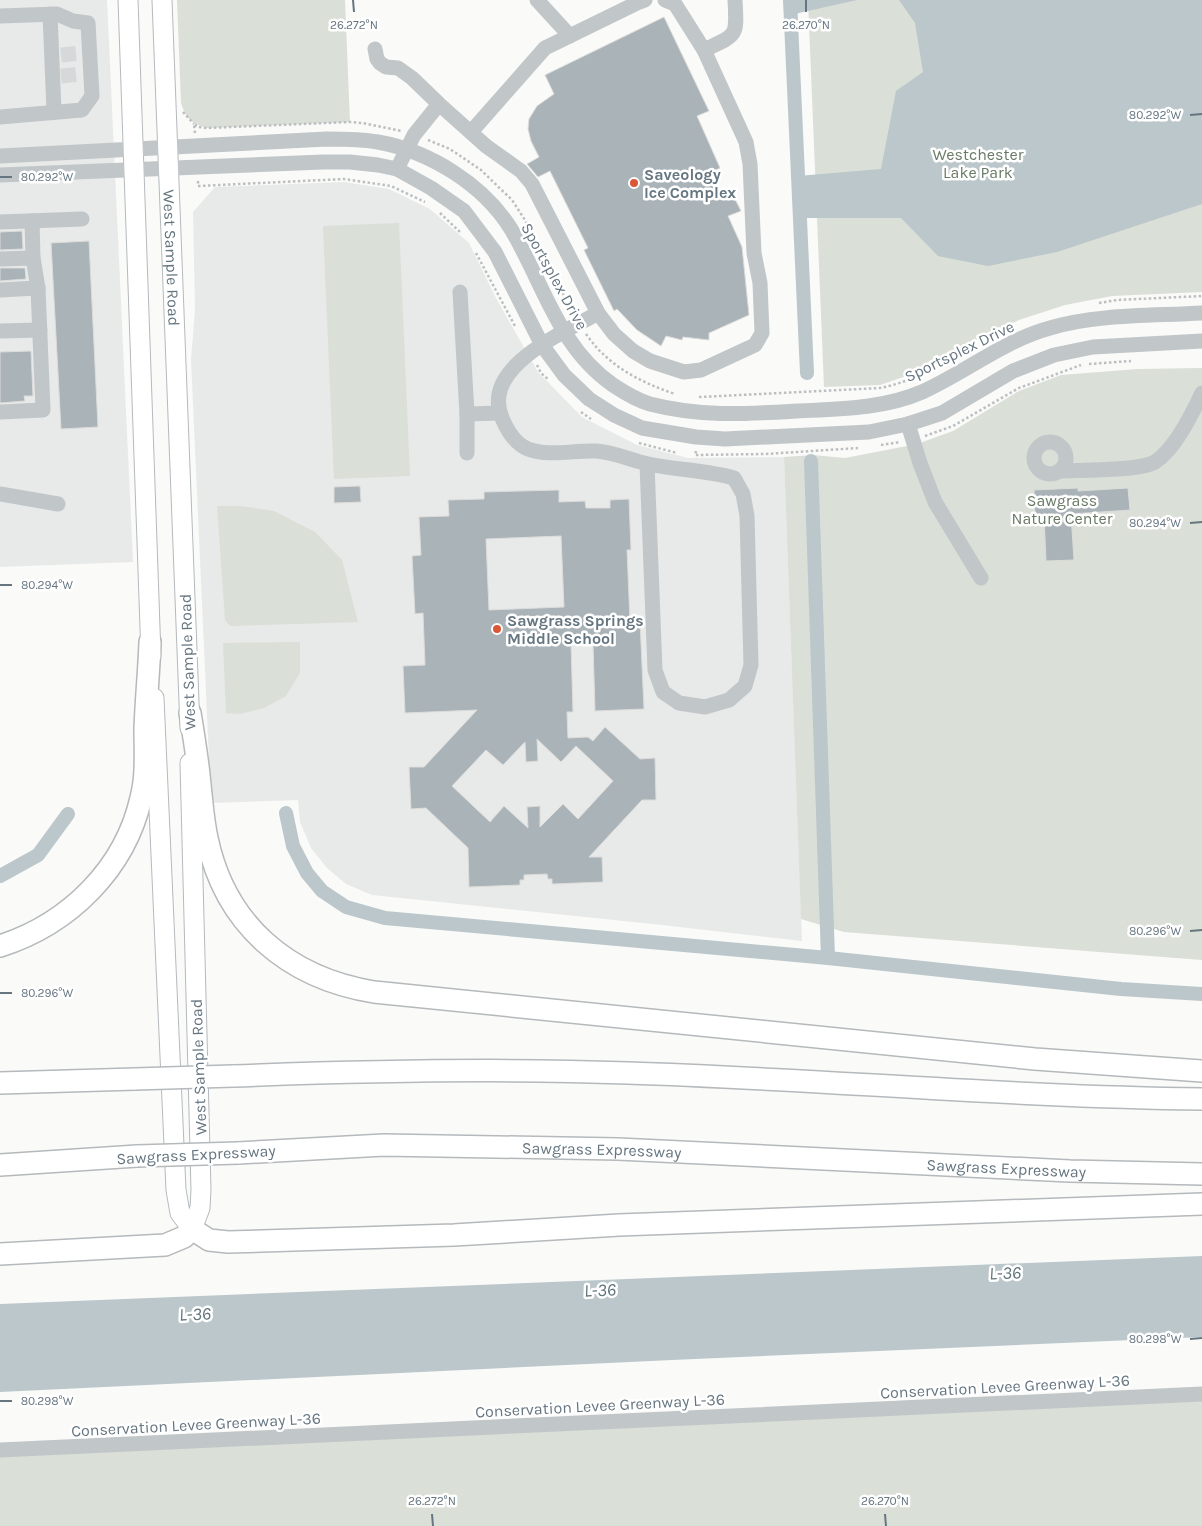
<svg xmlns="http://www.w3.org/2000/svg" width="1202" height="1526" font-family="Karla,sans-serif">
  <rect width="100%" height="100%" fill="#fafaf8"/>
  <!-- built -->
  <g fill="#e8e9e9">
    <path d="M0,0H107L133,562L0,567Z"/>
    <path d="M344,182L389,189L430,209L469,243L496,298L538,372L582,417L637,445L688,458L784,457L802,941L662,925L372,895L346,884L327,868L311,848L300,822L298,800L211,803L191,360L195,310L193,212L215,187Z"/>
  </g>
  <!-- green -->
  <g fill="#dadfd7">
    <path d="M177,0H345L350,122L207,128C191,123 186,119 181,103Z"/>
    <path d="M808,0H1202V292L1112,296L1065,305L1019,320L983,336L924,370L880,385L824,387Z"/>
    <path d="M399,223L410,476L334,479L323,226Z"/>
    <path d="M1202,368V960L844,932L801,919L784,457L813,455L845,458L917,444L953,431L1019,391L1061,375L1138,369Z"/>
    <path d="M217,506H240L274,511L315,532L342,560L358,622L230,626L225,620Z"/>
    <path d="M300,642V673L286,696L264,708L240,714L226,713L223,643Z"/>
    <path d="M1202,1394V1526H0V1450Z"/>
  </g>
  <!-- water -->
  <g fill="#bbc7cb">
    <path d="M790,0H857L790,15Z"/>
    <path d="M899,0H1202V204L1057,252L988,266L938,256L901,218H800L798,176L881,169L896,91L923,72L915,23Z"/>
    <path d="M1202,1256V1337L672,1360L0,1392V1304Z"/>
  </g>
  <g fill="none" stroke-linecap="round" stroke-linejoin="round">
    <!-- canal -->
    <g stroke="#bbc7cb" stroke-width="14">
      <path d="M790,0L807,373"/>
      <path d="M811,461L828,958"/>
      <path d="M286,813L293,846L307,873L322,891L346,907L385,918L828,958L1121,989L1202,994"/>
      <path d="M0,876L38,855L68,814"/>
    </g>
  </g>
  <!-- building -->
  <g fill="#aab3b8" stroke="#dcdcda" fill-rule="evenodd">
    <path d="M664,17L709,111L697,116L720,168L707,174L718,197L731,191L741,211L728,216L742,247L749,315L709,333V340L683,337L682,340L666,336L661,346L637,330L617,309L614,311L584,250L588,248L550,171L538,177L527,164L539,157L531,141L528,129L529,119L537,106L554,94L545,75Z"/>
    <path d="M22,231L23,249L0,250V232Z"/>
    <path d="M89,241L98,427L61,429L51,243Z"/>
    <path d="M0,268H25L26,279L0,281Z"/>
    <path d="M31,351L33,396H24L25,401L0,403V352Z"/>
    <path d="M360,486L361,502L334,503V487Z"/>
    <path d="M1078,488V491L1128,488L1130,510L1071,514L1074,560L1046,561L1044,516H1035L1034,490Z"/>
    <path d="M559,490V502L585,501L586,508H610V500L629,499L631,550H627L630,622L640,621L644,709L595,711L593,643L571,644L573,712H567L568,738L588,737L593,741L605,727L640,759L655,758L656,800H642L589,857H602L603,882L552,884V879H548L547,874L524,875V880H520V885L469,887L468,848L426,808L411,809L409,767H424L477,710L405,713L403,666L425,665L423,613L415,614L412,556L421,555L419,517L449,516L448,500L484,499V492ZM561,536L564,607L489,610L486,539ZM537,739L561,762L576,746L613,781L578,819L563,804L540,827V806L527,807L528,828L504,806L490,822L452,786L486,750L503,765L525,742L526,762L538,761Z"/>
  </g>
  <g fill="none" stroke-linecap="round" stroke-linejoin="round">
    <!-- minor-tunnel -->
    <g stroke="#d5d9da" stroke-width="15" stroke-dasharray="15 8" stroke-linecap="butt">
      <path d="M61,55L82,53"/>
      <path d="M61,76L83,74"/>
    </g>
    <defs>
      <g id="major">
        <path d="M128,0L151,656"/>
        <path id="s1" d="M162,0L190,728"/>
        <path d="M154,698L176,1190L180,1213L192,1229L200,1208L201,1190L190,763"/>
      </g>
      <g id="highway">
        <path d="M190,713C194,737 198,761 200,785C202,802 203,820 207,838C225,925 288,978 374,992L1035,1059L1202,1071"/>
        <path d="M0,946C69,924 125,869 141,798C147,775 145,752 145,729C146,700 149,671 150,642"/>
        <path d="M233,1076C365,1071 496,1068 628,1073C819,1079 1010,1097 1202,1099"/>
        <path d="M0,1083L135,1079"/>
        <path id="s2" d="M238,1153L384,1145L618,1149L1070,1171L1202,1174"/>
        <path d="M0,1165L137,1156"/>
        <path d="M0,1254L165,1245L184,1237L192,1229L209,1240L228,1242L454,1235L619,1225L1202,1204"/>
      </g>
    </defs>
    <!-- major casing -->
    <use href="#major" stroke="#b5babe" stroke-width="21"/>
    <!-- highway casing -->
    <use href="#highway" stroke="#b5b9bc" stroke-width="24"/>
    <!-- path -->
    <g stroke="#bcbfc1" stroke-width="2.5" stroke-dasharray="2.5 2.5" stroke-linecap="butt">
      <path d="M183,112L194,124"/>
      <path d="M195,133L194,124L198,127L207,128L350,122L362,123L402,131"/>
      <path d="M428,140L450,149L481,170L512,200L525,220L573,313"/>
      <path d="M198,181V186L344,179L391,186L425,202"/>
      <path d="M440,213L461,233"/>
      <path d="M476,253L516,328"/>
      <path d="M1099,303L1117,300L1202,296"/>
      <path d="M586,334C608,366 640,382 675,394"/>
      <path d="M1089,364L1131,361"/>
      <path d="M537,365L541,373L549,380"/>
      <path d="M699,397L880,388C901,384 922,375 942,364"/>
      <path d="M581,412L591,419"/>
      <path d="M925,436L953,426L1019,388L1081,365"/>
      <path d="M639,443L677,453"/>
      <path d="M881,445L900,442"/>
      <path d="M696,451L695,455L766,454L858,448"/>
    </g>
    <!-- minor -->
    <g stroke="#c1c6c9" stroke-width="15">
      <path d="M537,0L570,36"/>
      <path d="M50,14L54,111"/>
      <path d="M0,16L57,14L73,21L88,23L92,96L82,110L0,117"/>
      <path d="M375,49L377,59L380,63L386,67L398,68L412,78L439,104L486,146L521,171L532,184L598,313L614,334L633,351L650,361L684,372L701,370L755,345L762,333L760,283L754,253L750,164L746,142L704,50L675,4L665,0"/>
      <path d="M704,50C738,34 737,37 735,0"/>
      <path d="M471,132L545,48L637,3L645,0"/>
      <path d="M0,156L327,139C344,139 361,139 378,142C429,151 483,184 511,229C544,284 558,347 613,385C625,393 636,400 650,404C700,417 745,414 797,411C838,409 883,409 922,392C966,372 1003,341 1050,328C1096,314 1153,316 1202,313"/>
      <path d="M397,169L414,135L439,104"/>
      <path d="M0,175L323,162H350L378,165L397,169L431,188L464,211L495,252L542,345L564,375L589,399L614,415L642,428L696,437L725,439L869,432L908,424L942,413L1013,371L1054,355L1093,347L1202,341"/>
      <path d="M0,222L82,219"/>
      <path d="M0,259L33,258"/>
      <path d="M0,290L38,288"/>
      <path d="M460,292L467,414L499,413"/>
      <path d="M598,313C564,333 480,367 502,418C507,430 515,444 528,449C549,457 574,450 596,451C614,452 630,460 648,464C676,470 705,470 734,478L743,494L747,516L751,665L745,686L729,700L705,707L679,703L663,692L655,670L647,464"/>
      <path d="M0,331L40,330"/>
      <path d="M0,412L43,410L38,288L33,258L32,221"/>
      <path d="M467,414V453"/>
      <path d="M908,424L920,463L935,502L981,578"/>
      <circle cx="1050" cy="458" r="16"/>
      <path d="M1060,471C1080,470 1140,471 1155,462C1175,449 1192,414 1202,393"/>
      <path d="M0,494L58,504"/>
      <path d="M0,1450L1202,1394"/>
    </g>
    <!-- major -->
    <use href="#major" stroke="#fff" stroke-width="19"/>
    <!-- highway -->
    <use href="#highway" stroke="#fff" stroke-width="21"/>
    <defs>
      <g id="highway-bridge">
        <path d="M135,1079L233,1076"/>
        <path d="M137,1156L238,1153"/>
      </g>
    </defs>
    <!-- highway-bridge casing -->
    <use href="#highway-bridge" stroke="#b5b9bc" stroke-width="24" stroke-linecap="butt"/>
    <!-- highway-bridge -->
    <use href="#highway-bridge" stroke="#fff" stroke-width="21"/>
  </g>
  <!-- ticks -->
  <path fill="none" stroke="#667681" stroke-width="2" d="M353,0L354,12M806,0V12M1190,115L1202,114M0,177H12M1190,523L1202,522M0,585H12M1190,931L1202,930M0,993H12M1190,1339L1202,1338M0,1401H12M432,1514L433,1526M885,1514L886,1526"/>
  <!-- markers -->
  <g fill="#db5837" stroke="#fff" stroke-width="2">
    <circle cx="634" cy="183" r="5"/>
    <circle cx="497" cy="629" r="5"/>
  </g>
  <g text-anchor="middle" stroke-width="5" stroke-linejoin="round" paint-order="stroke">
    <!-- park labels -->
    <g font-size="16" fill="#697a65" stroke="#fff">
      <text x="978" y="160">Westchester<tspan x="978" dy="18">Lake Park</tspan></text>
      <text x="1062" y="506">Sawgrass<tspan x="1062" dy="18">Nature Center</tspan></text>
    </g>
    <!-- poi labels -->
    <g font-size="16" font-weight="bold" fill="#667681" stroke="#fff" text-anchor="start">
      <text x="644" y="180">Saveology<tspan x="644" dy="18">Ice Complex</tspan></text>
      <text x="507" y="626">Sawgrass Springs<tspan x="507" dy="18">Middle School</tspan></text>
    </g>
    <!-- street labels -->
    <g font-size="16" fill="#667681" stroke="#fff">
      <text dy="6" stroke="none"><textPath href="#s1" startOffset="258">West Sample Road</textPath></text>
      <text transform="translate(555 276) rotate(61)" y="6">Sportsplex Drive</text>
      <text transform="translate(959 351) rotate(-26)" y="6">Sportsplex Drive</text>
      <text transform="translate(187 662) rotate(-92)" y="6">West Sample Road</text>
      <text transform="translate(198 1067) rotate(-92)" y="6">West Sample Road</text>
      <text dy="6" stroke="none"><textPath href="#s2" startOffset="364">Sawgrass Expressway</textPath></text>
      <text transform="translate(196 1154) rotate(-3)" y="6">Sawgrass Expressway</text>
      <text dy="6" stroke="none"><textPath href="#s2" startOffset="769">Sawgrass Expressway</textPath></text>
      <text transform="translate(1005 1386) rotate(-3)" y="6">Conservation Levee Greenway L-36</text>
      <text transform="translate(600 1405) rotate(-3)" y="6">Conservation Levee Greenway L-36</text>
      <text transform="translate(196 1424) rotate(-3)" y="6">Conservation Levee Greenway L-36</text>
    </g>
    <!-- water labels -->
    <g font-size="18" font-style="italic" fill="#61757b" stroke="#fff">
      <text transform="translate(1005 1273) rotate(-2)" y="6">L-36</text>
      <text transform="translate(600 1290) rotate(-3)" y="6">L-36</text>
      <text transform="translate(195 1314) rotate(-3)" y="6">L-36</text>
    </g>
  </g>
  <g font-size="12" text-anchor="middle" fill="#667681" stroke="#fff" stroke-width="5" stroke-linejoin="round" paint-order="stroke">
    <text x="354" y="29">26.272°N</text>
    <text x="806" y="29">26.270°N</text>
    <text x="1155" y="119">80.292°W</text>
    <text x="47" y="181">80.292°W</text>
    <text x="1155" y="527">80.294°W</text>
    <text x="47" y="589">80.294°W</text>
    <text x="1155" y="935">80.296°W</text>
    <text x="47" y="997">80.296°W</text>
    <text x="1155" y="1343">80.298°W</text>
    <text x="47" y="1405">80.298°W</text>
    <text x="432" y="1505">26.272°N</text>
    <text x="885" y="1505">26.270°N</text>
  </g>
</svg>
